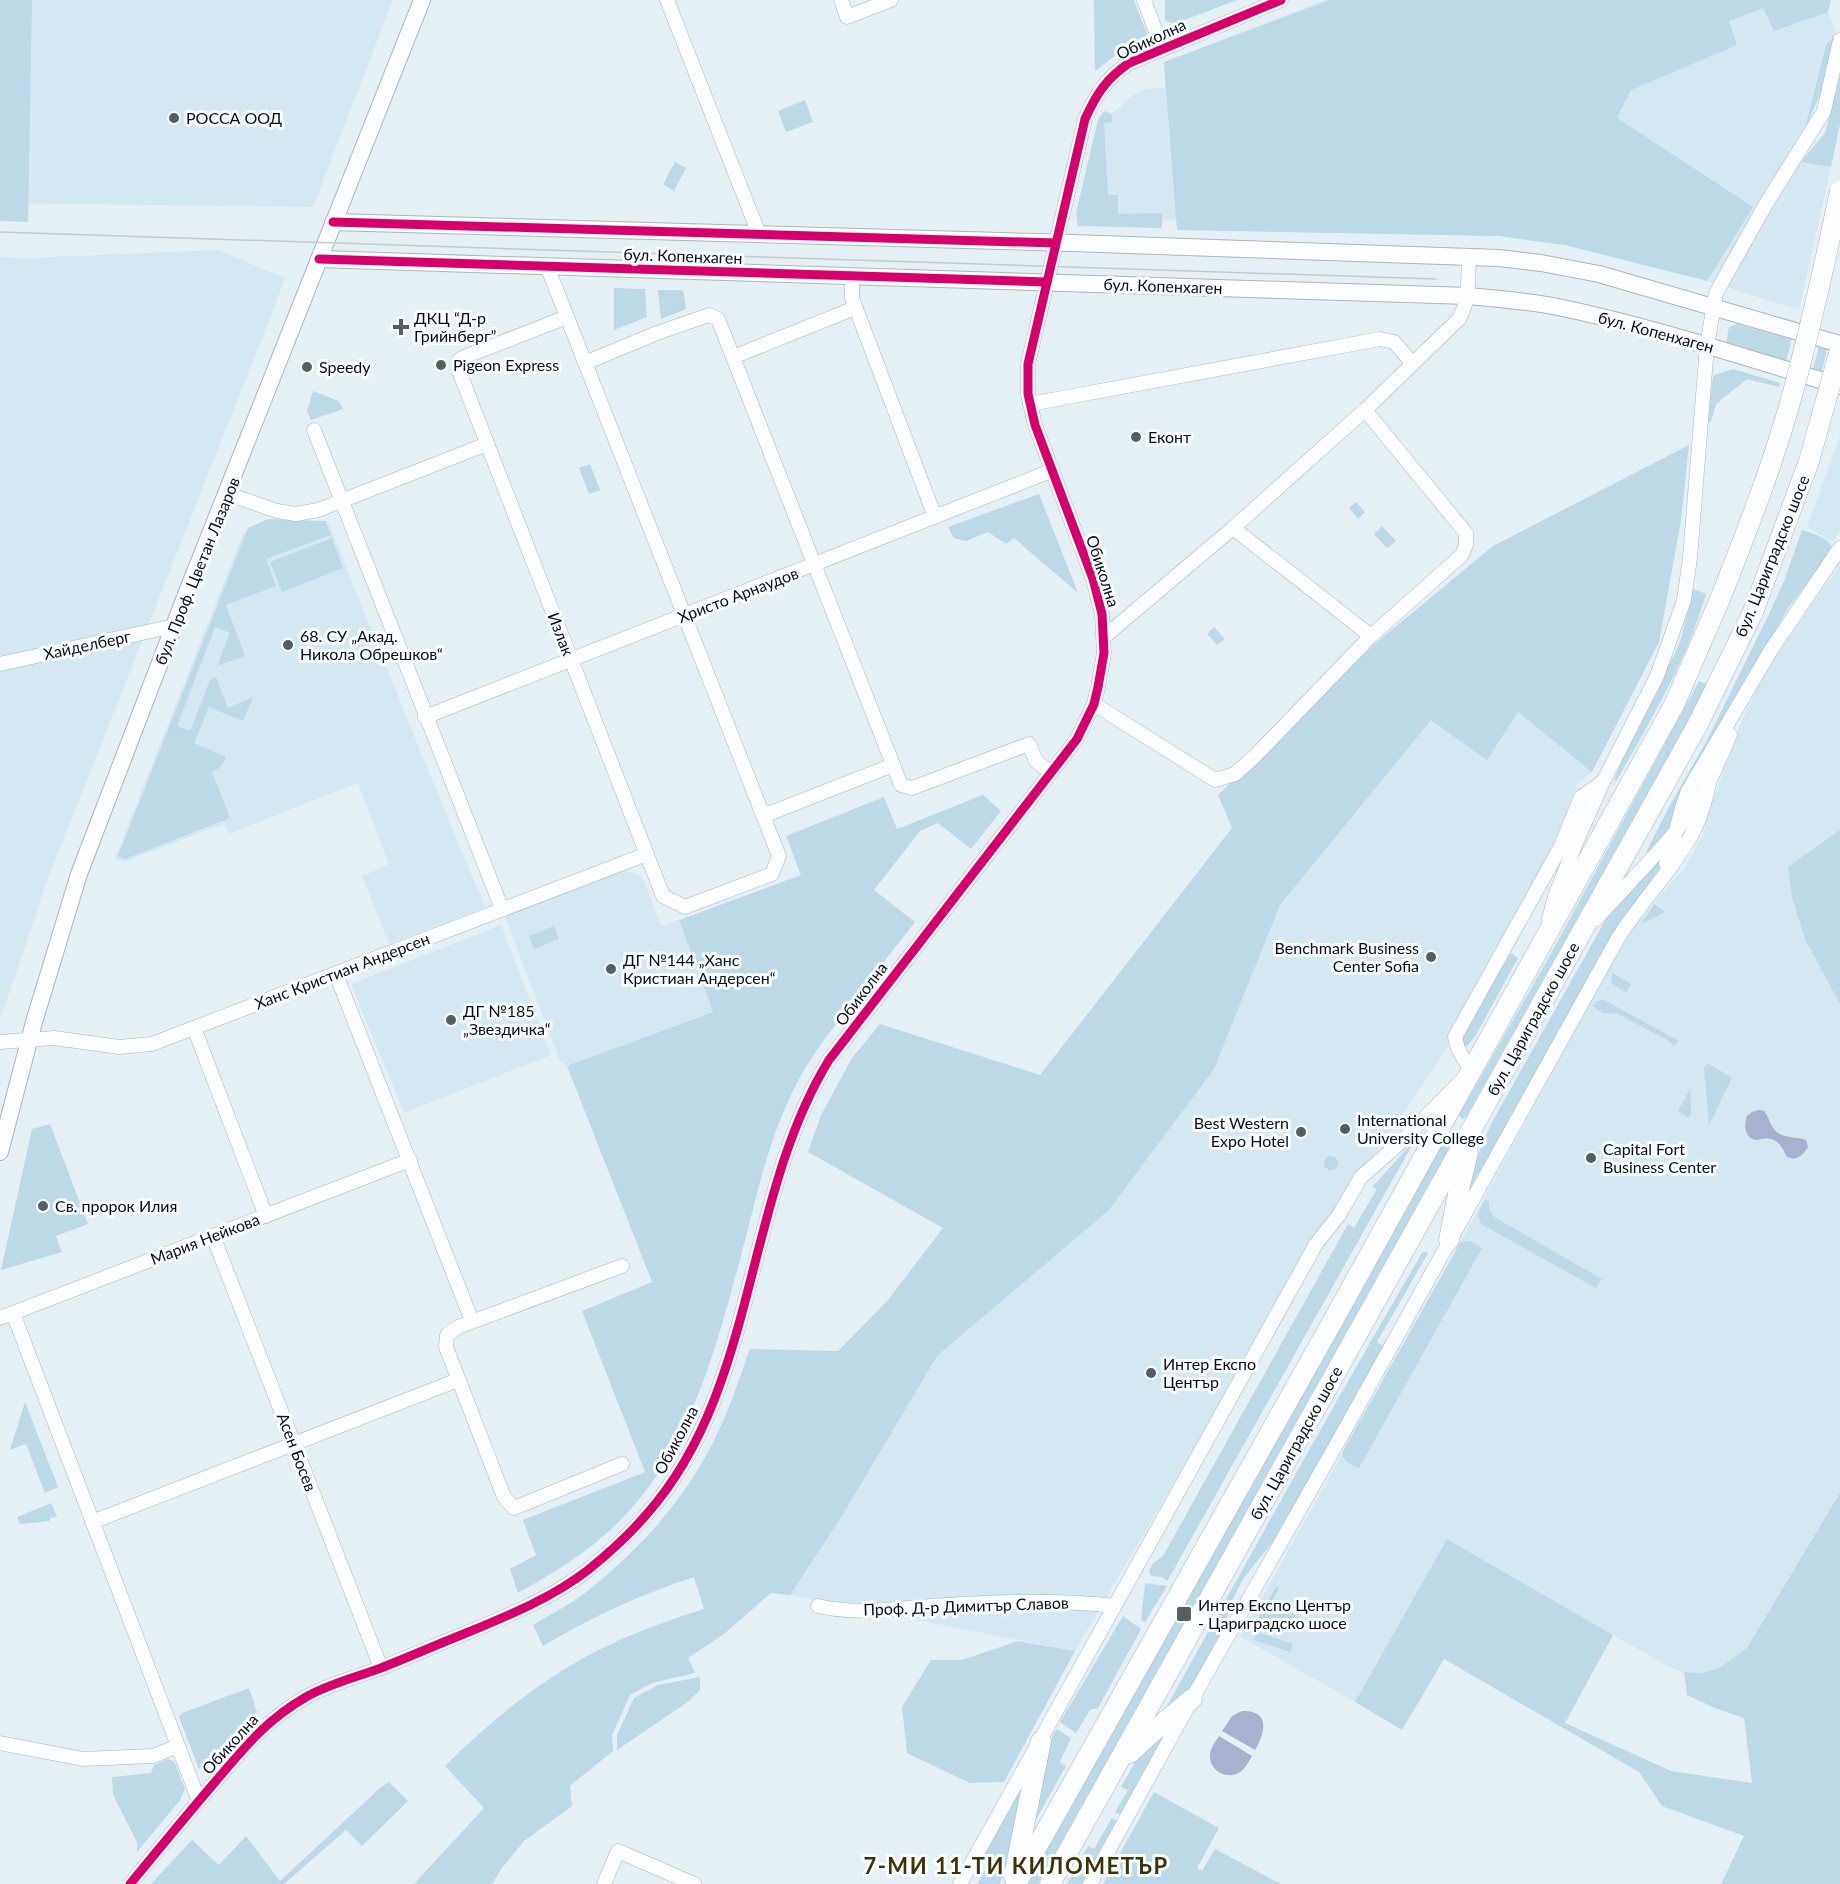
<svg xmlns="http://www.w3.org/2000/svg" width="1840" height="1884" font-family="Lato,sans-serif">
  <rect width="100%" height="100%" fill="#e5f0f5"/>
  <!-- built -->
  <g fill="#d3e8f1">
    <path d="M0,0H393L313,207L0,203Z"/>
    <path d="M1325,0H1831L1828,12L1837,33L1829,68L1811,116L1788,154L1801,162L1831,167L1799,310L1707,281L1565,245L1499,236L1177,230V220L1162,221V213L1118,214L1108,196L1104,123L1112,122V114L1134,94L1145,89L1165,88L1164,62Z"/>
    <path d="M218,250L285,278L271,316L50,873L0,1020V257L30,258Z"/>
    <path d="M1840,436V532L1833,542L1807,527Z"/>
    <path d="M329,524L423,758L485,907L389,944L362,876L389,865L358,783L228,834L224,824L124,862L115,858L243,534L262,525L302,529Z"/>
    <path d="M1840,565V830L1788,867L1792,898L1805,939L1840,1004V1493L1747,1648L1719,1668L1702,1673L1684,1672L1667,1666L1447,1539L1355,1702L1241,1637V1635L1460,1243L1595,994L1633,928L1685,867L1704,832L1707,817L1741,722L1769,665Z"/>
    <path d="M1518,712L1592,772L1577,785L1558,835L1453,1038L1412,1101L1327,1221L1075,1651L790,1595L842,1516L937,1356L1109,1210L1214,1069L1280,905L1431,719Z"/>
    <path d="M612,867L642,876L661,926L679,920L713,1012L567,1066L560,1061L502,909Z"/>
    <path d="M501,925L551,1055L404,1113L351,984Z"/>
  </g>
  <!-- green -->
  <g fill="#bbd9e6">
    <path d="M0,0H32L28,222L0,221Z"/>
    <path d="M1094,0H1134L1148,37L1125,48L1095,71Z"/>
    <path d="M1165,0H1237L1174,24L1165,20Z"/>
    <path d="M1330,0H1831L1828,12L1774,31L1763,8L1729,21L1737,45L1631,90L1617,118L1753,207L1707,281L1565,245L1499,236L1177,230L1164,62Z"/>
    <path d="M1837,33L1824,86L1805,128L1826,45Z"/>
    <path d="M1840,76V124L1831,167L1801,162L1825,133Z"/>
    <path d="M805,100L813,122L786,132L778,111Z"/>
    <path d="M1104,111L1112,114V122L1104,123L1108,195H1118V214L1162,213V228L1078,226L1076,213L1098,120Z"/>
    <path d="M675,162L686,168L674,191L663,184Z"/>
    <path d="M614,288L645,289L647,317L614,330Z"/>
    <path d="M658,290H683L686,309L661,319Z"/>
    <path d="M1737,324L1792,339L1786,361L1734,347L1726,343L1729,327Z"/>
    <path d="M1819,346L1827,349L1822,371L1813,369Z"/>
    <path d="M1733,369L1780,383L1779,387L1747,379L1716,404L1711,422H1707L1713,376Z"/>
    <path d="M313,391L339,401L343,409L311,420L307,411Z"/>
    <path d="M1689,445L1681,520L1659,642L1592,772L1518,712L1487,760L1431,720L1280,905L1214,1069L1109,1210L937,1356L842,1516L790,1595L771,1593L724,1634L688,1658L695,1673L652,1683L630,1695L612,1735L613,1751L570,1786L572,1806L524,1841L502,1868L492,1884H414L484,1808L445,1766C488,1723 539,1681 593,1653C629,1634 666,1621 704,1609L694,1577C641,1594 591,1617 543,1646L533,1625C552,1613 574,1603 591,1588C645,1545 690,1493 719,1430C731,1405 740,1376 750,1349L838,1351L888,1300L943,1228L808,1152L821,1115L852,1058L880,1024L1040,1075L1232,828L1218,795L1377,642L1493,546Z"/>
    <path d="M590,464L600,490L589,494L579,468Z"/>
    <path d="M1039,494L1078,593L1014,538L1006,544L988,532L966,541L954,538L948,527Z"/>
    <path d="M1356,502L1365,512L1358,519L1349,508Z"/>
    <path d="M268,519L326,521L331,535L266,559L276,586L226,605L245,656L217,666L230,633L215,627L177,726L190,731L210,680L216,677L228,708L253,697L243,721L209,707L194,743L226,757L221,767L212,772L230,818L125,859L118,856L248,528Z"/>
    <path d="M1382,526L1396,541L1387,548L1374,534Z"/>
    <path d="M1802,530C1813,534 1829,537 1833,549L1789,607L1685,785L1672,829L1649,852H1646L1669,807L1707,740L1767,618L1784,581Z"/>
    <path d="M332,538L343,568L282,592L270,562Z"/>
    <path d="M1693,589L1706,594C1687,660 1651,720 1617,780L1614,781L1619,767L1675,653L1681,639Z"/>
    <path d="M1214,627L1225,639L1217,645L1207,634Z"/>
    <path d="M1699,681L1707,684L1684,728L1466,1117L1462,1119L1459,1115L1549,957Z"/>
    <path d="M983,795L1001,811L971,849L938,823L920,831L874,890L915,922C892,951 870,980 848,1008C828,1035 807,1061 793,1091C771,1135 759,1185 747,1233C719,1337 692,1458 608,1532C580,1557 550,1575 518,1593L510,1569L536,1555L523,1520L645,1472L582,1311L652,1282L567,1066L713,1012L679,920L801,875L786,836L884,797L897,829Z"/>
    <path d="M1840,830V1004L1805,939L1792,898L1788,867Z"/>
    <path d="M1665,851L1667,857L1620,927L1461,1204L1468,1178L1491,1124L1611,910Z"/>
    <path d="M1654,904L1665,912L1642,923Z"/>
    <path d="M554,926L559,939L534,949L529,936Z"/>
    <path d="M1511,953L1518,958L1476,1035L1468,1045L1462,1048L1460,1040L1462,1034Z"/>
    <path d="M1612,973L1631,984L1626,993L1611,983Z"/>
    <path d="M1604,1000L1679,1041L1674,1046L1669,1041L1618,1014L1603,1013L1592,1006L1597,1001Z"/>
    <path d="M1708,1063L1732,1078L1709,1125L1704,1068Z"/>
    <path d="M1690,1089L1691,1113L1688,1118L1678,1111Z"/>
    <path d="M50,1124L88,1224L56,1236L62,1252L1,1270L32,1129Z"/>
    <path d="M1415,1140L1169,1578L1167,1581L1162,1577L1151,1576L1149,1571L1153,1563L1163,1556L1348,1224L1354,1228L1377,1189L1372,1187Z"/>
    <path d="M1443,1143L1449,1146L1448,1150L1038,1884H1027Z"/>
    <circle cx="1331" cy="1163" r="7"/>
    <path d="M1485,1200L1489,1202V1208L1494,1217L1602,1279L1596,1288L1481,1224L1478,1213Z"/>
    <path d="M1465,1241H1470L1482,1248L1359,1468C1351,1464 1341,1461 1343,1451L1460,1243Z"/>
    <path d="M1426,1252L1428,1253L1377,1342L1384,1347L1279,1534L1243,1579L1229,1607L1226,1624L1214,1652L1194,1685L1167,1710L1166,1708C1250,1556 1334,1403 1422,1253Z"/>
    <path d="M25,1402L58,1487L45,1493L26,1444L10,1450Z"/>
    <path d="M1840,1493V1884H1721L1744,1836L1662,1806L1639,1772L1444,1659L1402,1730L1355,1702L1447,1539L1613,1635L1565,1723L1671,1771L1752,1783L1744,1718L1717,1709L1687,1695L1684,1672L1702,1673L1719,1668L1747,1648Z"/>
    <path d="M51,1503L57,1517L50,1518V1521L20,1524L17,1517Z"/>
    <path d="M1145,1583L1167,1586L1145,1622L1141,1620Z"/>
    <path d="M1276,1587L1279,1588L1272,1601L1299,1617L1291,1633L1262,1624L1261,1625L1255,1624Z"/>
    <path d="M1123,1616L1141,1629L1098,1708L1090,1710L1076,1733L1060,1722Z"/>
    <path d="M1257,1632L1293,1644L1290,1652L1254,1640Z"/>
    <path d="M1018,1641L1075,1651L1004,1782L970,1783L907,1753L902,1707L931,1660H962Z"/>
    <path d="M700,1677V1690L689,1701L617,1750V1735L634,1698L658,1685Z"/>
    <path d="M249,1688L257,1712L250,1717L206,1769H199L179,1717L182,1713Z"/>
    <path d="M1170,1725L1121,1815L1115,1812L1128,1790L1121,1787L1140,1753Z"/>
    <path d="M1057,1729L1071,1738L1060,1762L1066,1766L1033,1825C1036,1808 1047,1737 1057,1729Z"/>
    <path d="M168,1759L174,1761L185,1789L180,1800L137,1852V1842L113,1795L112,1777L151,1773L154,1765Z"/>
    <path d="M1028,1777L1006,1872L999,1884H977L991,1859L984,1855Z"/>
    <path d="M389,1782L408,1801L362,1846L346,1830L284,1884H151L192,1840L219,1865L246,1836L280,1881L380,1788Z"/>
    <path d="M1154,1792L1219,1828L1197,1868L1202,1871L1215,1849L1281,1884H1103Z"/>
    <path d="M1112,1818L1117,1821L1082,1884H1067L1088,1846L1094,1849Z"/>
  </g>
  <!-- water -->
  <g fill="#a8b1cf">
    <path d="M1759,1110L1764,1111C1769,1117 1769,1123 1774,1129C1782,1139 1795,1136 1806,1140L1808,1147C1802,1156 1797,1161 1787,1157C1783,1150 1780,1141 1771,1139C1766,1137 1761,1140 1756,1140C1744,1138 1744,1125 1747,1116L1752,1112Z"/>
    <path d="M1242,1711C1271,1710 1265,1733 1255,1750L1222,1731L1232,1716Z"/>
    <path d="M1219,1736L1252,1756C1249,1761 1246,1768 1240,1772C1227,1781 1208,1770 1210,1754C1211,1747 1216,1741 1219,1736Z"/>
  </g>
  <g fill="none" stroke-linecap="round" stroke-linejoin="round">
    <defs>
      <g id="minor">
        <path d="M667,0L759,234"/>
        <path d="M841,0L847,17L891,0"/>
        <path d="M1144,0L1162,48"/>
        <path d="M547,266L779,856L772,874L685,907L663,896L459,371V360L464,357L567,317"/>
        <path d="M852,276V298L935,517"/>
        <path d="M733,357L855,308"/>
        <path d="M585,363L657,333L709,315L718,319L901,785L912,788L1029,744L1036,761L1051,773"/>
        <path d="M1030,404L1380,339L1394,342L1413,364"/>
        <path d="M314,430L502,909"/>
        <path d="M228,494L277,511L296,514L318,510L487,444"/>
        <path d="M1233,528L1371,636"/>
        <path d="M1104,637L1233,528L1365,410L1459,319C1470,299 1468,278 1469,256"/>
        <path d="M0,664L174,626"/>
        <path d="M1094,704L1215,780L1235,774L1255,756L1371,636L1462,555L1466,545V533L1365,410"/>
        <path d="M425,717L1051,471"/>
        <path d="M763,816L893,765"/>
        <path d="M1666,864C1676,840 1678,814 1688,791L1771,650L1840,548"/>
        <path d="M1549,919L1555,896L1578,838L1603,782L1657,676L1684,600L1690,558L1707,346L1716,293L1767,202L1824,111L1840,40"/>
        <path d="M1596,919C1628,883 1665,848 1693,809C1709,786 1719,760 1730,735"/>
        <path d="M336,974L472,1321"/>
        <path d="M194,1028L266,1216"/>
        <path d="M0,1042L54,1038L119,1047L152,1044L647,854"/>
        <path d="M213,1236L381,1668"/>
        <path d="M622,1266L458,1327L447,1335L446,1347L504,1497L514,1508L622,1464"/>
        <path d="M13,1313L199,1801"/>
        <path d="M0,1318L410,1160"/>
        <path d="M92,1522L458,1380"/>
        <path d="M818,1606C860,1616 903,1607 946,1605C1002,1601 1058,1600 1115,1606"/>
        <path d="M0,1743L83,1759L153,1756L178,1746"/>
        <path d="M130,1884C158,1850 186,1816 215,1782C244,1748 266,1720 306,1697C329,1684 357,1677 381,1668C411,1656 441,1643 471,1631C512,1614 553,1597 588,1570C609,1553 629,1535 646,1515C758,1390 743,1200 829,1060L1077,739L1094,704L1098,687L1104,653L1102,614L1093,579L1035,425L1028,394V364L1085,119C1097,93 1106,79 1129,63L1281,0"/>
        <path d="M604,1884L618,1851L694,1884"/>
        <path d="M960,1884L1316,1244L1339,1215L1361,1177L1401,1142L1471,1071L1458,1049L1455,1037L1560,848L1581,797L1603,782"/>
        <path d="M1090,1884L1192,1699L1343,1433L1618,938C1642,900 1675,868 1695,828C1703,813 1706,796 1710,780"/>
      </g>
      <g id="major">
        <path d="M333,222L1072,243L1499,258L1541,263L1599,274L1840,344"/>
        <path d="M319,259L1468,296C1498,299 1529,301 1558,307C1654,327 1747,358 1840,386"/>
        <path d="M0,1152L34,1022L79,874L187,592L422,0"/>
      </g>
      <g id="highway">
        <path d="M1449,1240L1456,1203L1468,1152"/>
        <path d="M1130,1753L1148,1736L1192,1699"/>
        <path d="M1014,1876L1041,1741"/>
        <path d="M1016,1884L1334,1319L1674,705L1720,599"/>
        <path d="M1050,1884L1698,724L1753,612"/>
      </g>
    </defs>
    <!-- minor casing -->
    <use href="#minor" stroke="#adb6ba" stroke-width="15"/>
    <!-- major casing -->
    <use href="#major" stroke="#adb6ba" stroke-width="18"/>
    <!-- highway casing -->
    <use href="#highway" stroke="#adb6ba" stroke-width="21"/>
    <!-- minor -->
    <use href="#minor" stroke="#fbfdfe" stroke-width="14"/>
    <!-- major -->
    <use href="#major" stroke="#fbfdfe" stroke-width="16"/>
    <!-- highway -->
    <use href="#highway" stroke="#fbfdfe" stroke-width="20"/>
    <!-- tram -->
    <path stroke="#c7cbcc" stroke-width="1.5" d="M0,232L1436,279"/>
    <defs>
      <g id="highway-bridge">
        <path d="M1720,599C1747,531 1774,462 1793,392C1811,326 1826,258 1840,191"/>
        <path d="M1753,612L1809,461L1840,350"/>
      </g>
    </defs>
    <!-- highway-bridge casing -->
    <use href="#highway-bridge" stroke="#adb6ba" stroke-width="21" stroke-linecap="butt"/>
    <!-- highway-bridge -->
    <use href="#highway-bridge" stroke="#fbfdfe" stroke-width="20"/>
    <defs>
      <g id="cycleway">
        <path d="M333,222L1055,243"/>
        <path d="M319,259L1047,282"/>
        <path d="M130,1884C158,1850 186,1816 215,1782C244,1748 266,1720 306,1697C329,1684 357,1677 381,1668C411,1656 441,1643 471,1631C512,1614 553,1597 588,1570C609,1553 629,1535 646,1515C758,1390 743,1200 829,1060L1077,739L1094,704L1098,687L1104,653L1102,614L1093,579L1035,425L1028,394V364L1085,119C1097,93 1106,79 1129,63L1281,0"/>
      </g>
    </defs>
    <!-- cycleway casing -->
    <use href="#cycleway" stroke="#f9fdff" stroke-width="13"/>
    <!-- cycleway -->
    <use href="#cycleway" stroke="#d6006c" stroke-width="9"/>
  </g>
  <!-- markers -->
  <g fill="#555e61" stroke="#f9fdff" stroke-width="2">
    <circle cx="174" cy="118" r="6"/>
    <path d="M398 318h6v6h6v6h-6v6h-6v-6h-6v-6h6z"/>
    <circle cx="441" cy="365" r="6"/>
    <circle cx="307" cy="367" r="6"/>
    <circle cx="1136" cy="437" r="6"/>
    <circle cx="288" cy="645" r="6"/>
    <circle cx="1431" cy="957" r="6"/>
    <circle cx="611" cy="969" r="6"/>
    <circle cx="451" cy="1020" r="6"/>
    <circle cx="1345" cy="1129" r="6"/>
    <circle cx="1301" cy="1132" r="6"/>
    <circle cx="1591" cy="1158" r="6"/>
    <circle cx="43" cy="1206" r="6"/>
    <circle cx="1151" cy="1373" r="6"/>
    <rect x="1176" y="1606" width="16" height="16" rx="3"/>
  </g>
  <g text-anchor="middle" stroke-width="6" stroke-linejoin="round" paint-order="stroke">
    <!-- street labels -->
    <g font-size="16" fill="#080f12" stroke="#f9fdff">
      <text transform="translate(1151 39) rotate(-25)" y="6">Обиколна</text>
      <text transform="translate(683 256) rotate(2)" y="6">бул. Копенхаген</text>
      <text transform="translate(1163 286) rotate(2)" y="6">бул. Копенхаген</text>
      <text transform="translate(1656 332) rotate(15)" y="6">бул. Копенхаген</text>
      <text transform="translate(1772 556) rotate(-68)" y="6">бул. Цариградско шосе</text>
      <text transform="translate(197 571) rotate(-68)" y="6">бул. Проф. Цветан Лазаров</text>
      <text transform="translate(1103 571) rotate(72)" y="6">Обиколна</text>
      <text transform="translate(738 595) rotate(-21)" y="6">Христо Арнаудов</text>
      <text transform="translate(561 634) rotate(69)" y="6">Излак</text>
      <text transform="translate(87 645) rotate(-12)" y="6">Хайделберг</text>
      <text transform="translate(342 971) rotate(-21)" y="6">Ханс Кристиан Андерсен</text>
      <text transform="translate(861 994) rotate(-53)" y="6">Обиколна</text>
      <text transform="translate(1533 1019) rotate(-61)" y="6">бул. Цариградско шосе</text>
      <text transform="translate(205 1239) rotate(-21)" y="6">Мария Нейкова</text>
      <text transform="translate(676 1440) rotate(-62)" y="6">Обиколна</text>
      <text transform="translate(1296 1443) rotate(-61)" y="6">бул. Цариградско шосе</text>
      <text transform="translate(297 1452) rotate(69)" y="6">Асен Босев</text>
      <text transform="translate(966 1606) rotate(-2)" y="6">Проф. Д-р Димитър Славов</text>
      <text transform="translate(230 1744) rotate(-48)" y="6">Обиколна</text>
    </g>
    <!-- poi labels -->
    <g font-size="16" fill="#080f12" stroke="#f9fdff" text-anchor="start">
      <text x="186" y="124">РОССА ООД</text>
      <text x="414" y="324">ДКЦ “Д-р<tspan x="414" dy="18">Грийнберг”</tspan></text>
      <text x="453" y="371">Pigeon Express</text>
      <text x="319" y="373">Speedy</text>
      <text x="1148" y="443">Еконт</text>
      <text x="300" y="642">68. СУ „Акад.<tspan x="300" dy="18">Никола Обрешков“</tspan></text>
      <text x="1419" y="954" text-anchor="end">Benchmark Business<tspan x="1419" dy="18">Center Sofia</tspan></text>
      <text x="623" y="966">ДГ №144 „Ханс<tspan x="623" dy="18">Кристиан Андерсен“</tspan></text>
      <text x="463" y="1017">ДГ №185<tspan x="463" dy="18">„Звездичка“</tspan></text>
      <text x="1357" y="1126">International<tspan x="1357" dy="18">University College</tspan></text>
      <text x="1289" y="1129" text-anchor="end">Best Western<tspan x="1289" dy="18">Expo Hotel</tspan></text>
      <text x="1603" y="1155">Capital Fort<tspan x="1603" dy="18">Business Center</tspan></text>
      <text x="55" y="1212">Св. пророк Илия</text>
      <text x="1163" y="1370">Интер Експо<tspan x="1163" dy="18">Център</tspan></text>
      <text x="1198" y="1611">Интер Експо Център<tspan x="1198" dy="18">- Цариградско шосе</tspan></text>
    </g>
    <!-- district labels -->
    <g font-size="22" font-weight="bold" letter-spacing="1.5" fill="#3b3307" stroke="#f9fdff">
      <text x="1016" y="1874">7-МИ 11-ТИ КИЛОМЕТЪР</text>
    </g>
  </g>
</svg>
